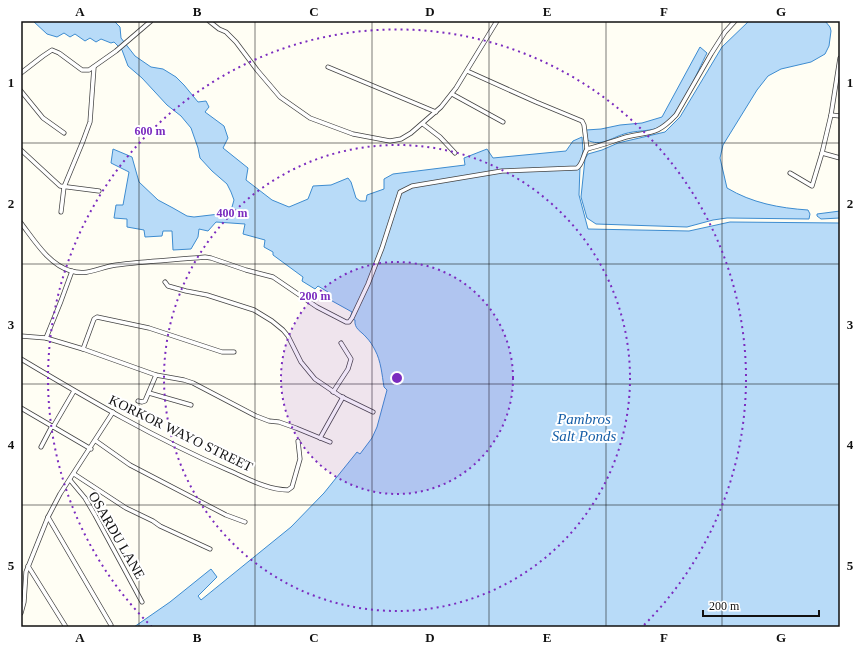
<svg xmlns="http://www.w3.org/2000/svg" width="861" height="648" font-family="'Times New Roman',serif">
  <rect width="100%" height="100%" fill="#fffef4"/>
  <!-- water -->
  <g fill="#b8dbf8" stroke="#3d8cd0">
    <path d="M33,21H114L120,27L121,38L135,56L151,67L163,69L176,77L184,85L198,102L206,101L209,107L205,112L224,126L228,138L223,148L248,168L246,180L272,200L289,207L308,199L313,186L331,185L348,178L351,182L356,198L360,201H366L367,195L384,189V179L393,174L465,165L464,158L487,149L493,158L566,151L573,141L582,137L583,151L580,166L579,195L588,229L689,231L730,222L840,223V627H134L170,602L211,569L217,577L198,596L201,600L291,527L324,493L357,452L360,454L372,438L377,427L387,390L384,387C382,375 381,361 375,350C373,346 370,341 366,337C361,331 354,329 355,320L350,318L352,312L325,297L328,292L318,286L315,289L302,281L303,277L273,255V252L264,247L265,240L243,234L245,224L216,222L208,231L199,229L198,237L191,249L173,250L172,231H163L162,236L145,237L144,230L127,227V219L114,218L116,205H123L129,172L111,163L113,149L132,157L139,182L158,200L173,208L187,216L194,217L228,213L232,207L234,200L231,192L227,184L212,171L200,158L198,148L191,128L181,116L167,105L142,78L128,66L122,50L114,42L111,43L101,39L96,42L90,38L85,41L75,34L70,37L64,33L57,37L47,34Z"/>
    <path d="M749,21H825L830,27L831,31L829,46L825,54L811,62L781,69L768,76L757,90L723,145L720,158L727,188C752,203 779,208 808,210L810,214L809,219L727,218L713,220L687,227L596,224L587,218L581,197L585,159L588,154L602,150L618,143L665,132L680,117L722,47Z"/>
    <path d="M700,47L707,53C698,70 678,120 660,127C649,132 636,130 624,134C611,138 601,147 587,140L586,130L601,129L620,125L642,123L662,117Z"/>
    <path d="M840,211V218L821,219L817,216V214Z"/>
  </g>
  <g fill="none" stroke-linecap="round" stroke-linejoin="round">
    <defs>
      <g id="street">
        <path d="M209,21L219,29L226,32L236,42L257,70L280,97L310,118L353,134L390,141L401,139L411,133L441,107L456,88L497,21"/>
        <path d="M840,58L831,115L822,153L840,158"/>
        <path d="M328,67L436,112"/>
        <path d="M467,71L536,102L582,121L584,125L587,149"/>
        <path d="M21,73L43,56L52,50L59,53L82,70H89L116,51L151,21"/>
        <path d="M21,91L43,118L64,133"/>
        <path d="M452,94L503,122"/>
        <path d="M831,115L840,116"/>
        <path d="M423,124L440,137L455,153"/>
        <path d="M21,150L60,186L99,191"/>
        <path d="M790,173L812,186L822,153"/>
        <path d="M61,212L64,187L83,141L90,122L94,67"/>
        <path d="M21,223C34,240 49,265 71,271C88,276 100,267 116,265C146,261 175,260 205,257L211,258L246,270L273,277L317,307L346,322H349L352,318L368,284L382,248L400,192L412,186L502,171L577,168C583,164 583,155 587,149C600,146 613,141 626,137C651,131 656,136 676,115L711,54L725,32L735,21"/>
        <path d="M165,282L168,286L186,291L207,295L254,310L272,321L283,330L288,336L301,362L315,379L340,396L373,412"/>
        <path d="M21,336L46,338L83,349L156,375L184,380L193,383L256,416L269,421L279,422L296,428L330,442"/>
        <path d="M46,338L61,301L72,271"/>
        <path d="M83,349L94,319L97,317L149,328L222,352H234"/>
        <path d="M21,359C88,399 156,439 228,470C247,478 267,490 288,490L292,487L300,459L298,441"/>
        <path d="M333,392L348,369L351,359L341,343"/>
        <path d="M149,393L191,405"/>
        <path d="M138,401L142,402L145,401L156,375"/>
        <path d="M21,408L91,449"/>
        <path d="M53,427L74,391"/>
        <path d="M320,438L343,397"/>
        <path d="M96,441L130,465L226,515L245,522"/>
        <path d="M41,447L52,426"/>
        <path d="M74,474L126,508L153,521L160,526L210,549"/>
        <path d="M70,480L85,498L95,515L142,602"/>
        <path d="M48,517L111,625"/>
        <path d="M28,566L66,627"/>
        <path d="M21,613L24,602L26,572L48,517L60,494L113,412"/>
      </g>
    </defs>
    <!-- street casing -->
    <use href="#street" stroke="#444" stroke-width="5"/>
    <!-- street -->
    <use href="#street" stroke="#fff" stroke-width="3.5"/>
  </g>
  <!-- grid -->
  <path fill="none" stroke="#111" stroke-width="1" stroke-opacity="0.55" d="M139,21V627M255,21V627M372,21V627M489,21V627M606,21V627M722,21V627M21,143H840M21,264H840M21,384H840M21,505H840"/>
  <!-- distance rings -->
  <circle cx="397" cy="378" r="116" fill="#7b2cbf" fill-opacity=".12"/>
  <g fill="none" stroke="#7b2cbf" stroke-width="2" stroke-dasharray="2 4">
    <circle cx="397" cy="378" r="116"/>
    <circle cx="397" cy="378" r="233"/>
    <path d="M152 627A349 349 0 1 1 642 627"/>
  </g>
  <g text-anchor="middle" stroke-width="4" stroke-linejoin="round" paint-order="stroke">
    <!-- street labels -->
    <g font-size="14" fill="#111" stroke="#fff">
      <text transform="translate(181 433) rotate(26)" y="5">KORKOR WAYO STREET</text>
      <text transform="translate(117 535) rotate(60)" y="5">OSARDU LANE</text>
    </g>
    <!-- water labels -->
    <g font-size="15" font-style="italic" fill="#155ea7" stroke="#fff">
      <text x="584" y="424">Pambros<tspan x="584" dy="17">Salt Ponds</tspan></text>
    </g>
  </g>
  <circle cx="397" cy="378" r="6" fill="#7b2cbf" stroke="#fff" stroke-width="2"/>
  <g font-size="12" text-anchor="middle" font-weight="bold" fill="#7b2cbf" stroke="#fff" stroke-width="4" stroke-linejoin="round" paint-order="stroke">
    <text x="150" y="135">600 m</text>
    <text x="232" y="217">400 m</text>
    <text x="315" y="300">200 m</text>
  </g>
  <!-- border -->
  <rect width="861" height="648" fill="none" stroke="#ffffff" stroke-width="44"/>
  <!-- scale -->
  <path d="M703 610v6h116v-6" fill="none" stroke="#111111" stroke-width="2"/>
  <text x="709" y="610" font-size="12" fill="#111111" stroke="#ffffff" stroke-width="3" paint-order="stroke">200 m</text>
  <rect x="22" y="22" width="817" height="604" fill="none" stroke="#111" stroke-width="1.5"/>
  <g font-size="13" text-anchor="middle" font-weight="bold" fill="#111">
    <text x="80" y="16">A</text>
    <text x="197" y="16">B</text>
    <text x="314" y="16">C</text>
    <text x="430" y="16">D</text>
    <text x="547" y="16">E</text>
    <text x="664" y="16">F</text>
    <text x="781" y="16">G</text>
    <text x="11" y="87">1</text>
    <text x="850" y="87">1</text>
    <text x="11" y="208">2</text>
    <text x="850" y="208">2</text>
    <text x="11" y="329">3</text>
    <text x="850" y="329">3</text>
    <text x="11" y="449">4</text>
    <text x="850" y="449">4</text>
    <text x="11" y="570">5</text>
    <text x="850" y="570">5</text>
    <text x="80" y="642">A</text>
    <text x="197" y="642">B</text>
    <text x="314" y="642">C</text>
    <text x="430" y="642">D</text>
    <text x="547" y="642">E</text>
    <text x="664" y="642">F</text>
    <text x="781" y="642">G</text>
  </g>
</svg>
